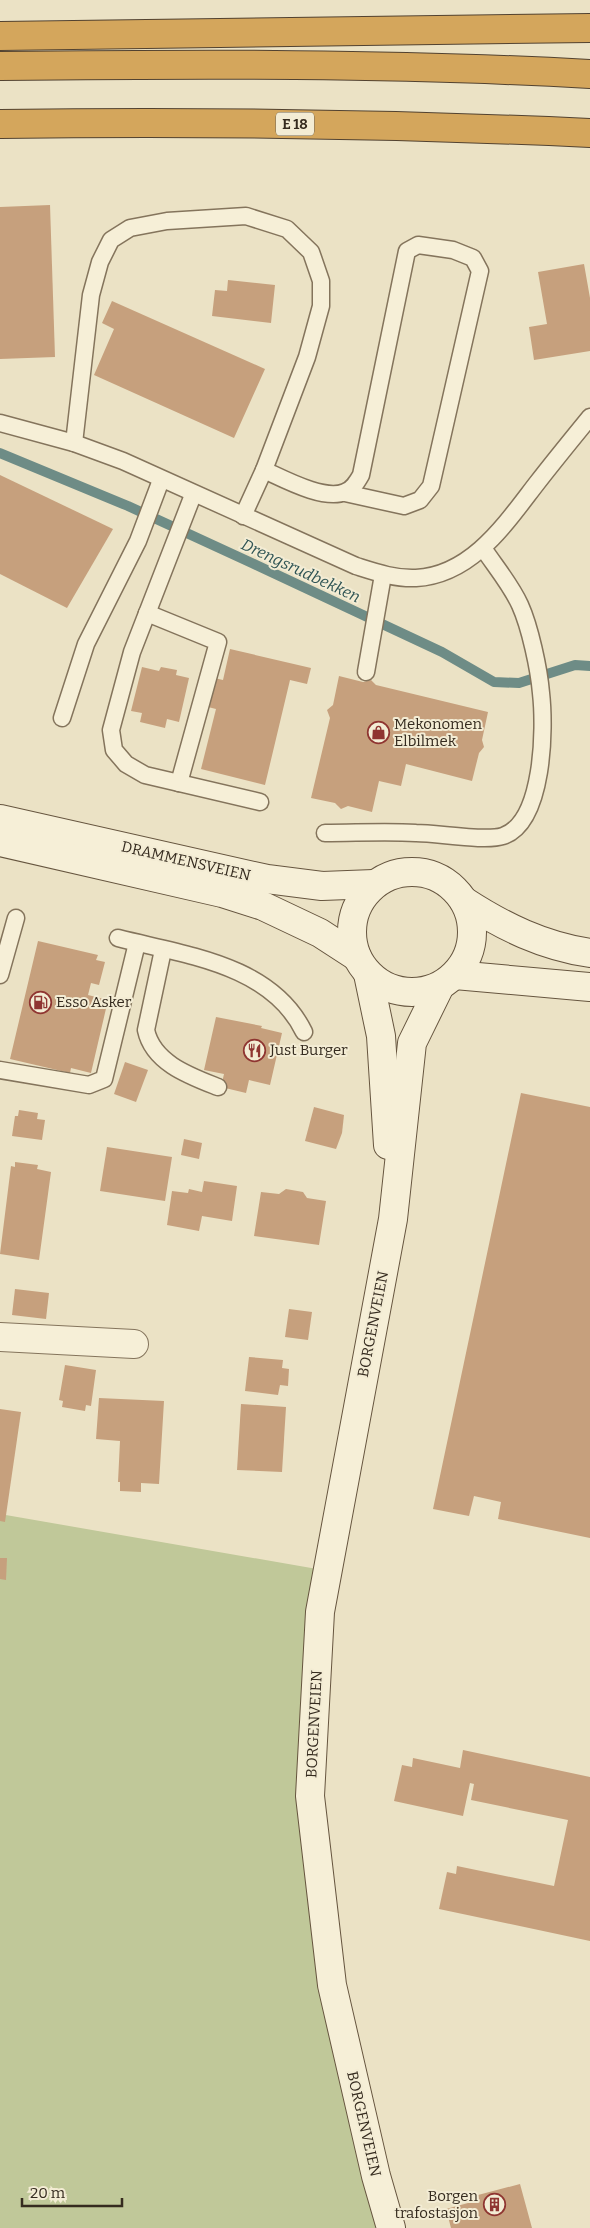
<svg xmlns="http://www.w3.org/2000/svg" width="590" height="2228" font-family="Bitter,serif">
  <rect width="100%" height="100%" fill="#ebe2c5"/>
  <!-- green -->
  <path fill="#c0c899" d="M0,1514L317,1569L306,1798L376,2176L375,2228H0Z"/>
  <g fill="none" stroke-linecap="round" stroke-linejoin="round">
    <!-- stream -->
    <path stroke="#6e8c86" stroke-width="10" d="M0,453L128,506L254,564L442,652L494,682L519,683L575,665L590,666"/>
  </g>
  <!-- building -->
  <g fill="#c6a07d">
    <path d="M50,205L55,357L0,359V207Z"/>
    <path d="M584,264L590,298V351L534,360L529,327L547,324L538,272Z"/>
    <path d="M228,280L275,285L271,323L212,316L215,290L227,291Z"/>
    <path d="M112,301L265,369L234,438L94,375L114,329L102,323Z"/>
    <path d="M0,475L113,529L67,608L0,574Z"/>
    <path d="M230,649L311,668L307,684L290,680L265,785L201,769L216,709L204,706L210,677L223,680Z"/>
    <path d="M142,667L159,671L161,667L177,670L176,675L189,678L179,722L167,719L165,728L140,722L142,713L131,711Z"/>
    <path d="M339,676L363,682L371,680L376,685L488,712L482,740L484,747L479,753L472,781L406,764L401,786L379,781L372,812L348,806L341,809L335,803L311,798L330,718L327,710L333,705Z"/>
    <path d="M38,941L98,955L96,960L105,962L99,985L91,983L88,995L108,1000L91,1073L71,1068L70,1073L10,1059Z"/>
    <path d="M216,1017L262,1026L261,1028L282,1033L270,1085L249,1080L246,1093L221,1087L224,1074L204,1070Z"/>
    <path d="M125,1062L148,1070L136,1102L114,1094Z"/>
    <path d="M521,1093L590,1107V1538L498,1519L501,1502L474,1496L469,1516L433,1509Z"/>
    <path d="M314,1107L344,1115L342,1133L336,1149L305,1141Z"/>
    <path d="M19,1110L38,1113L37,1119L45,1120L42,1140L12,1136L15,1116H18Z"/>
    <path d="M184,1139L202,1143L199,1159L181,1155Z"/>
    <path d="M107,1147L172,1157L165,1201L100,1191Z"/>
    <path d="M15,1162L38,1165L37,1169L51,1172L39,1260L0,1254L11,1166L15,1167Z"/>
    <path d="M204,1181L237,1186L232,1221L202,1216L199,1231L167,1225L172,1191L188,1193L189,1189L202,1192Z"/>
    <path d="M286,1189L303,1192L307,1198L326,1201L319,1245L254,1236L261,1192L279,1194Z"/>
    <path d="M15,1289L49,1293L46,1319L12,1315Z"/>
    <path d="M289,1309L312,1312L308,1340L285,1337Z"/>
    <path d="M249,1357L283,1360L282,1368L289,1369L288,1386L280,1385L278,1395L245,1391Z"/>
    <path d="M65,1365L96,1370L91,1406L86,1405L85,1411L62,1407L63,1401L59,1400Z"/>
    <path d="M99,1398L164,1401L159,1484L141,1483V1492L120,1491V1482H118L120,1441L96,1439Z"/>
    <path d="M241,1404L286,1407L282,1472L237,1470Z"/>
    <path d="M0,1409L21,1412L5,1522L0,1521Z"/>
    <path d="M0,1558H7L6,1580L0,1579Z"/>
    <path d="M463,1750L590,1777V1941L439,1909L447,1872L456,1874L457,1866L554,1886L568,1820L471,1800L474,1784L470,1783L463,1816L394,1801L402,1765L412,1767L413,1758L460,1768Z"/>
    <path d="M520,2184L532,2228H451L446,2209L479,2200L478,2195Z"/>
  </g>
  <g fill="none" stroke-linecap="round" stroke-linejoin="round">
    <defs>
      <g id="lane">
        <path d="M0,423L74,443L123,461L356,566C375,572 395,579 416,578C472,575 506,523 537,483C554,461 572,439 590,417"/>
        <path d="M74,443L91,295L100,262L111,240L130,228L167,221L246,216L287,229L311,252L321,281V306L307,357L264,470L243,516"/>
        <path d="M264,470C284,479 324,501 345,492C353,489 357,482 361,475L407,251L418,245L453,250L473,258L480,271L431,486L420,500L404,506L345,493"/>
        <path d="M193,495L132,652L111,730L114,750L126,764L145,775L260,802"/>
        <path d="M147,613L218,642L179,783"/>
        <path d="M366,672L383,575"/>
        <path d="M62,718L86,644L138,541L161,480"/>
        <path d="M325,833C356,833 386,831 416,833C438,833 485,842 503,836C544,822 545,728 541,693C539,669 530,627 520,605C511,585 495,566 483,548"/>
        <path d="M118,938C184,955 271,964 304,1032"/>
        <path d="M163,950L146,1030C153,1063 190,1076 218,1087"/>
        <path d="M0,975L16,918"/>
        <path d="M0,1070L89,1085L104,1079L137,943"/>
      </g>
      <path id="street" d="M0,1337L134,1344"/>
      <g id="secondary">
        <path d="M0,819L267,879L322,886L374,884"/>
        <path d="M0,842L222,893L263,906L320,933L357,957"/>
        <circle cx="412" cy="932" r="60"/>
        <path d="M464,901C504,927 543,946 590,953"/>
        <path d="M368,974L381,1036L388,1145"/>
        <path d="M455,975L590,987"/>
        <path d="M391,2228L376,2176L332,1985L310,1796L320,1612L393,1219L412,1043L440,986"/>
      </g>
      <g id="highway">
        <path d="M0,36L590,28"/>
        <path d="M0,66C197,64 394,63 590,74"/>
        <path d="M0,124C197,121 393,124 590,133"/>
      </g>
    </defs>
    <!-- lane casing -->
    <use href="#lane" stroke="#84745c" stroke-width="19"/>
    <!-- street casing -->
    <use href="#street" stroke="#84745c" stroke-width="30"/>
    <!-- secondary casing -->
    <use href="#secondary" stroke="#66553f" stroke-width="30"/>
    <!-- highway casing -->
    <use href="#highway" stroke="#524230" stroke-width="30"/>
    <!-- lane -->
    <use href="#lane" stroke="#f6efd7" stroke-width="16"/>
    <!-- street -->
    <use href="#street" stroke="#f6efd7" stroke-width="28"/>
    <!-- secondary -->
    <use href="#secondary" stroke="#f6efd7" stroke-width="28"/>
    <!-- highway -->
    <use href="#highway" stroke="#d4a65c" stroke-width="28"/>
  </g>
  <!-- icons -->
  <defs>
    <symbol id="shop-ring" viewBox="-11 -11 22 22"><circle r="9.5" fill="#f3ecd4" stroke="#8f3531" stroke-width="1.5"/><path d="M-5-2.5h2.3a2.7 3.5 0 0 1 5.4 0H5L5.5 6h-11ZM-1.5-2.5h3a1.5 2.3 0 0 0-3 0Z" fill="#8f3531"/></symbol>
    <symbol id="fuel-ring" viewBox="-11 -11 22 22"><circle r="9.5" fill="#f3ecd4" stroke="#8f3531" stroke-width="1.5"/><path d="M-5.5-6h7V0h2V4h1.3V-2.5L3-4.5l.8-.8L6-3V5H2.5V1h-1V6h-7ZM-4.2-4.7v3.2H.2V-4.7Z" fill="#8f3531"/></symbol>
    <symbol id="restaurant-ring" viewBox="-11 -11 22 22"><circle r="9.5" fill="#f3ecd4" stroke="#8f3531" stroke-width="1.5"/><path d="M-5-6h1v4h1v-4h1v4h1v-4h1v5L-1.5 .5V6h-2V.5L-5-1ZM5-6V6H3V1.5H1.5Q1.5-4 5-6Z" fill="#8f3531"/></symbol>
    <symbol id="building-ring" viewBox="-11 -11 22 22"><circle r="9.5" fill="#f3ecd4" stroke="#8f3531" stroke-width="1.5"/><path d="M-4-6H4V6H1V3H-1V6H-4ZM-2.5-4.3h1.7v1.8h-1.7ZM.8-4.3h1.7v1.8H.8ZM-2.5-1h1.7V.8h-1.7ZM.8-1h1.7V.8H.8Z" fill="#8f3531"/></symbol>
  </defs>
  <g fill-rule="evenodd">
    <use href="#shop-ring" x="366" y="720" width="25" height="25"/>
    <use href="#fuel-ring" x="28" y="990" width="25" height="25"/>
    <use href="#restaurant-ring" x="242" y="1038" width="25" height="25"/>
    <use href="#building-ring" x="482" y="2192" width="25" height="25"/>
  </g>
  <g text-anchor="middle" stroke-width="4" stroke-linejoin="round" paint-order="stroke">
    <!-- shield labels -->
    <rect fill="#f3ecd4" stroke="#6e6555" stroke-width="1" x="276" y="112.5" width="38" height="23" rx="4"/>
    <g font-size="14" font-weight="bold" fill="#352b1f">
      <text x="295" y="129">E 18</text>
    </g>
    <!-- poi labels -->
    <g font-size="15" fill="#352b1f" stroke="#f3ecd4" text-anchor="start">
      <text x="394" y="729">Mekonomen<tspan x="394" dy="17">Elbilmek</tspan></text>
      <text x="56" y="1007">Esso Asker</text>
      <text x="270" y="1055">Just Burger</text>
      <text x="478" y="2201" text-anchor="end">Borgen<tspan x="478" dy="17">trafostasjon</tspan></text>
    </g>
    <!-- street labels -->
    <g font-size="15" fill="#352b1f" stroke="#f3ecd4">
      <text transform="translate(186 861) rotate(13)" y="5">DRAMMENSVEIEN</text>
      <text transform="translate(373 1324) rotate(-79)" y="5">BORGENVEIEN</text>
      <text transform="translate(314 1724) rotate(-87)" y="5">BORGENVEIEN</text>
      <text transform="translate(364 2124) rotate(77)" y="5">BORGENVEIEN</text>
    </g>
    <!-- water labels -->
    <g font-size="16" font-style="italic" fill="#2f5454" stroke="#f3ecd4">
      <text transform="translate(301 570) rotate(25)" y="6">Drengsrudbekken</text>
    </g>
  </g>
  <!-- scale -->
  <path d="M22 2198v8h100v-8" fill="none" stroke="#352b1f" stroke-width="2.5"/>
  <text x="30" y="2198" font-size="15" fill="#352b1f" stroke="#f3ecd4" stroke-width="4" paint-order="stroke">20 m</text>
</svg>
